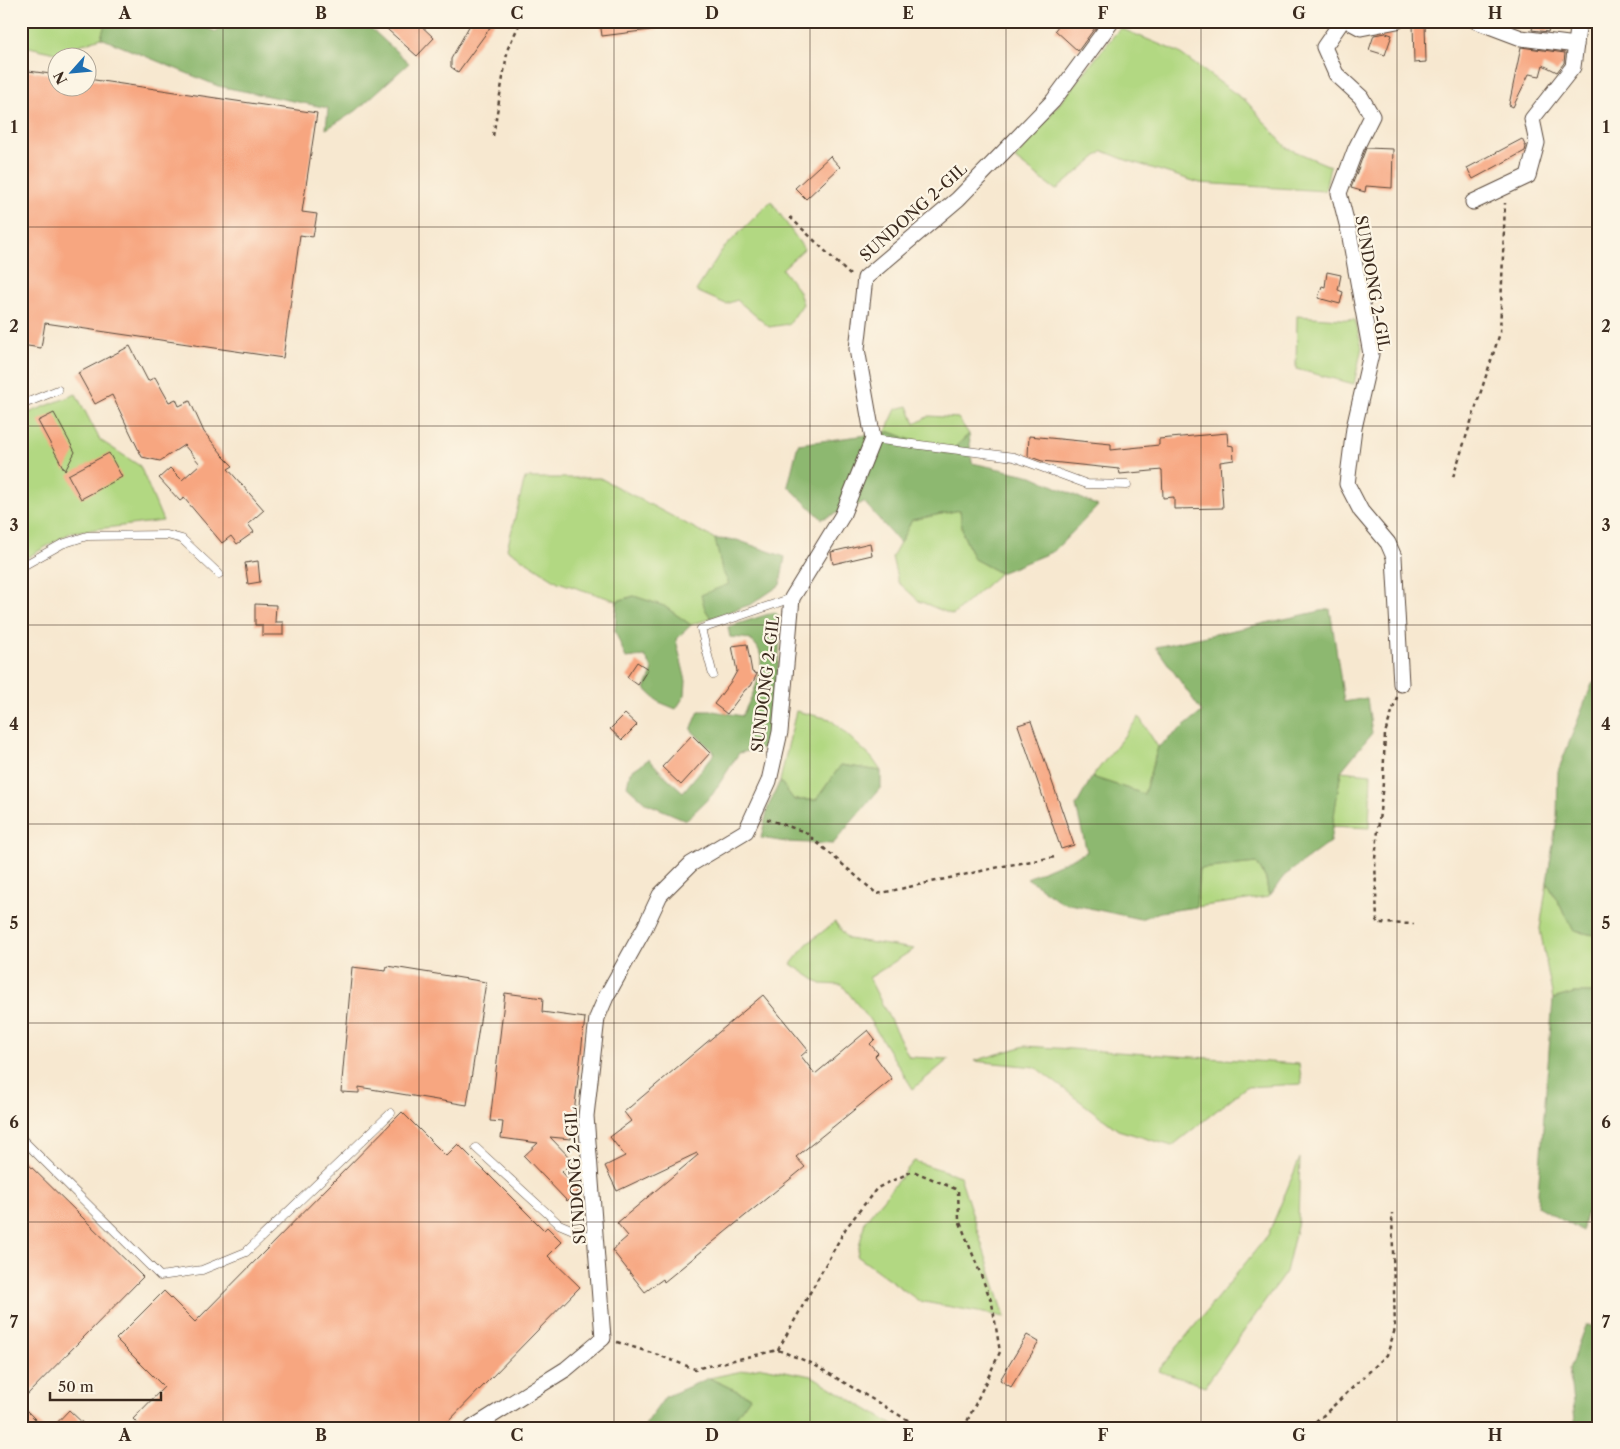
<svg xmlns="http://www.w3.org/2000/svg" width="1620" height="1449" font-family="'Libre Caslon Text',serif">
  <rect width="100%" height="100%" fill="#fcf5e5"/>
  <filter id="ink" filterUnits="userSpaceOnUse"><feTurbulence type="fractalNoise" baseFrequency=".02" numOctaves="2"/><feDisplacementMap in="SourceGraphic" scale="10" xChannelSelector="R" yChannelSelector="G"/><feConvolveMatrix kernelMatrix="1 2 1 2 8 2 1 2 1" color-interpolation-filters="sRGB"/></filter>
  <filter id="wash" filterUnits="userSpaceOnUse"><feTurbulence type="fractalNoise" baseFrequency=".0096" numOctaves="4" result="noise"/><feDisplacementMap in="SourceGraphic" scale="20" xChannelSelector="R" yChannelSelector="G"/><feGaussianBlur stdDeviation="1.12" result="paint"/><feColorMatrix in="noise" values="0 0 0 0 0 0 0 0 0 0 0 0 0 0 0 0 0 1.4 0 .05"/><feComposite in="paint" operator="in"/></filter>
  <g filter="url(#wash)">
    <rect width="100%" height="100%" fill="#f7e8d0"/>
    <!-- green -->
    <g fill="#b2d882" stroke="#768150">
      <path d="M21,21H106L101,38L55,53L21,45Z"/>
      <path d="M1120,28L1178,52L1247,102L1287,148L1330,166L1325,191L1200,183L1126,160L1103,151L1056,190L1015,159Z"/>
      <path d="M771,201L804,249L782,269L798,290L803,304L789,324L769,327L737,300L726,304L696,291L722,250Z"/>
      <path d="M1297,316L1355,320L1362,347L1354,384L1296,369Z"/>
      <path d="M76,394L100,440L140,466L163,521L72,532L21,561V416Z"/>
      <path d="M908,406L915,424L929,416L958,418L969,434L948,454L890,432L885,433L896,409Z"/>
      <path d="M525,478H600L715,539L723,570L730,585L705,609L711,618L691,625L664,606L634,596L617,601L558,582L507,549Z"/>
      <path d="M960,510L963,534L974,559L1000,573L953,615L919,601L898,582L892,557L912,520Z"/>
      <path d="M796,711L830,719L872,758L881,771L841,765L816,800H794L780,781Z"/>
      <path d="M1139,717L1158,747L1144,794L1092,777Z"/>
      <path d="M1341,771L1371,774L1369,828L1332,826Z"/>
      <path d="M1257,863L1266,879L1269,897L1196,907L1198,869Z"/>
      <path d="M1547,882L1574,931L1599,936V993H1574L1553,999L1540,929Z"/>
      <path d="M835,922L848,939L914,949L869,978L909,1057L949,1059L913,1089L869,1019L842,985L821,984L791,964L807,944Z"/>
      <path d="M1025,1046L1299,1064L1302,1084L1246,1087L1172,1146L1118,1130L1035,1067L974,1061Z"/>
      <path d="M1300,1158L1298,1221L1286,1272L1205,1386L1158,1371L1268,1235Z"/>
      <path d="M914,1161L960,1176L1005,1317L919,1301L857,1256L865,1221Z"/>
      <path d="M762,1367L812,1376L898,1428H728L750,1397L709,1378Z"/>
    </g>
    <!-- forest -->
    <g fill="#8db870" stroke="#647147">
      <path d="M106,21H197L198,25L217,32L225,21H363L409,63L356,111L326,129L328,108L218,86L101,38Z"/>
      <path d="M890,432L948,454L969,434L972,463L1032,476L1098,506L1054,551L1000,573L974,559L963,534L960,510L912,520L900,543L864,502L822,519L788,486L798,444Z"/>
      <path d="M715,539L737,540L785,557L780,585L752,604L711,618L705,609L701,595L729,584L722,570Z"/>
      <path d="M634,596L664,606L691,625L676,640L686,681L685,695L676,709L659,702L645,689L653,670L645,656L626,658L615,631L617,601Z"/>
      <path d="M1330,609L1344,702L1367,698L1372,733L1341,771L1330,842L1284,876L1269,897L1266,879L1257,863L1199,869L1196,907L1160,912L1140,919L1061,902L1027,878L1087,852L1076,806L1092,777L1144,794L1158,747L1202,712L1156,647Z"/>
      <path d="M775,612L781,619L775,715L768,747L739,753L712,795L686,820L646,803L627,786L630,772L649,759L661,772L683,792L715,753L691,730L699,711H713L742,716C751,698 775,655 750,640C745,637 736,638 730,637L728,627Z"/>
      <path d="M1599,678V936L1574,931L1547,882L1557,819L1558,771L1592,684Z"/>
      <path d="M841,765L881,771V787L833,844L786,842L761,838L768,807L780,781L794,800H816Z"/>
      <path d="M1574,993H1599V1174L1595,1177L1582,1231L1537,1206L1553,999Z"/>
      <path d="M1585,1326H1599V1428H1576L1569,1369Z"/>
      <path d="M709,1378L750,1397L728,1428H643L665,1397Z"/>
    </g>
    <g id="blocks">
      <!-- building -->
      <g fill="#f7a680">
        <path d="M378,21H416L434,38L417,56Z"/>
        <path d="M472,21H495L458,72L451,67V59Z"/>
        <path d="M600,21H658V29L602,36Z"/>
        <path d="M1062,21H1100L1078,51L1055,30Z"/>
        <path d="M1534,21H1551L1548,32L1532,30Z"/>
        <path d="M1413,23H1425L1426,62L1414,63Z"/>
        <path d="M1386,33L1392,35L1385,55L1369,50L1374,35Z"/>
        <path d="M1521,47L1565,53L1564,63L1557,72L1543,65L1540,76L1529,74L1513,107L1509,105Z"/>
        <path d="M21,70L58,75V88H88V79L317,113L302,212L317,214L313,237L300,235L283,358L45,323L41,348L21,345Z"/>
        <path d="M1522,139L1526,147L1525,151L1473,179L1467,168Z"/>
        <path d="M1366,148L1393,149L1392,188L1366,186L1365,192L1351,188Z"/>
        <path d="M830,156L840,167L806,199L795,188Z"/>
        <path d="M1327,272L1341,275L1338,290L1343,292L1340,304L1318,298L1322,286L1325,287Z"/>
        <path d="M130,346L148,381L155,377L169,402L176,399L179,406L190,401L204,432L222,454H221L233,466L228,469L264,510L248,524L254,532L237,544L231,536L222,543L184,498L180,501L159,478L170,468L182,480L200,464L184,445L160,461L142,457L112,395L95,404L78,373Z"/>
        <path d="M54,413L75,452L65,471L38,421Z"/>
        <path d="M1227,433L1228,445L1233,446L1234,460L1220,462L1223,508L1174,509V497L1163,498L1162,470L1120,474L1119,469L1042,461L1028,456L1029,436L1111,444V450L1159,445V439Z"/>
        <path d="M109,453L122,477L81,499L68,475Z"/>
        <path d="M870,543L872,555L833,564L831,552Z"/>
        <path d="M258,561L260,582L248,584L245,563Z"/>
        <path d="M255,604L276,605L275,622H283V635H262V625H255Z"/>
        <path d="M747,644L752,672L757,674L751,686L745,690L727,714L714,704L732,680L737,671L732,646Z"/>
        <path d="M637,662L648,669L638,685L627,677Z"/>
        <path d="M625,714L637,725L622,740L610,729Z"/>
        <path d="M1031,721L1074,845L1061,849L1018,725Z"/>
        <path d="M692,735L710,753L681,785L662,767Z"/>
        <path d="M387,966L486,982L467,1105L359,1087V1093L341,1092L352,967L386,971Z"/>
        <path d="M505,993L543,998L542,1012L585,1018L571,1139L550,1137L573,1161L562,1172L579,1190L567,1201L524,1156L538,1143L501,1138L503,1122L490,1121Z"/>
        <path d="M763,995L808,1050L801,1056L815,1074L868,1030L875,1039L870,1044L878,1053L875,1056L892,1079L796,1157L805,1167L664,1282L663,1279L645,1292L612,1250L628,1236L617,1223L698,1155L697,1153L617,1191L605,1166L625,1156L610,1137L631,1121L624,1112Z"/>
        <path d="M402,1112L446,1156L458,1144L544,1230L547,1227L562,1242L548,1256L580,1287L442,1428H142L133,1419L164,1387L116,1339L164,1291L195,1322Z"/>
        <path d="M21,1157L143,1277L21,1401Z"/>
        <path d="M1027,1335L1039,1342L1011,1387L1000,1380Z"/>
        <path d="M21,1405L44,1428H21Z"/>
        <path d="M69,1410L88,1428H52Z"/>
      </g>
    </g>
  </g>
  <g filter="url(#ink)">
    <use href="#blocks" fill-opacity="0" stroke="#574639" stroke-width="1"/>
    <g fill="none" stroke-linecap="round" stroke-linejoin="round">
      <defs>
        <g id="lane">
          <path d="M21,405L58,390"/>
          <path d="M873,439L1014,457L1087,484L1127,485"/>
          <path d="M21,567L62,544L87,536L167,535L182,539L219,574"/>
          <path d="M713,675L701,629L792,598"/>
          <path d="M21,1138L160,1276L202,1270L246,1252L391,1113"/>
          <path d="M476,1148L559,1224L597,1240"/>
        </g>
        <g id="street">
          <path d="M1342,21L1324,47L1336,74L1361,97L1372,116L1356,148L1339,193L1349,232L1371,354L1354,428L1347,484L1361,511L1388,543L1394,557L1401,684"/>
          <path d="M1348,21L1361,28L1397,21"/>
          <path d="M1476,21L1521,38L1576,45"/>
          <path d="M1473,202L1528,176L1537,143L1532,119L1573,67L1579,21"/>
          <path d="M472,1428L566,1369L603,1338L586,1116L597,1018L606,997L645,927L660,895L691,864L746,831L769,781L780,732L792,598L842,516L873,439L857,349L865,278L958,199L1053,101L1112,21"/>
        </g>
      </defs>
      <!-- lane casing -->
      <use href="#lane" stroke="#574639" stroke-width="9"/>
      <!-- street casing -->
      <use href="#street" stroke="#574639" stroke-width="17"/>
      <!-- path -->
      <g stroke="#574639" stroke-width="2.5" stroke-dasharray="4 4" stroke-linecap="butt">
        <path d="M493,136L508,48L521,21"/>
        <path d="M790,217L850,275"/>
        <path d="M1453,477L1500,333L1505,203"/>
        <path d="M1397,697L1385,733L1383,783L1375,859L1377,923L1414,924"/>
        <path d="M767,819L805,832L877,894L1004,866L1055,857"/>
        <path d="M617,1342L658,1355L695,1369L778,1350L811,1363L921,1428"/>
        <path d="M778,1350L846,1228L877,1188L913,1171L958,1190L959,1220L992,1303L1000,1352L964,1428"/>
        <path d="M1310,1428L1387,1355L1395,1329L1392,1213"/>
      </g>
      <!-- lane -->
      <use href="#lane" stroke="#fff" stroke-width="8"/>
      <!-- street -->
      <use href="#street" stroke="#fff" stroke-width="15"/>
    </g>
  </g>
  <!-- grid -->
  <path fill="none" stroke="#3b2a1e" stroke-width="1" stroke-opacity="0.55" d="M223,21V1428M419,21V1428M614,21V1428M810,21V1428M1006,21V1428M1201,21V1428M1397,21V1428M21,227H1599M21,426H1599M21,625H1599M21,824H1599M21,1023H1599M21,1222H1599"/>
  <g text-anchor="middle" stroke-width="4.5" stroke-linejoin="round" paint-order="stroke">
    <!-- street labels -->
    <g font-size="16" fill="#3b2a1e" stroke="#fcf5e5">
      <text transform="translate(913 212) rotate(-42)" y="6">SUNDONG 2-GIL</text>
      <text transform="translate(1373 283) rotate(80)" y="6">SUNDONG 2-GIL</text>
      <text transform="translate(765 684) rotate(-83)" y="6">SUNDONG 2-GIL</text>
      <text transform="translate(575 1176) rotate(-94)" y="6">SUNDONG 2-GIL</text>
    </g>
  </g>
  <!-- margin -->
  <rect width="1620" height="1449" fill="none" stroke="#fcf5e5" stroke-width="55"/>
  <!-- north arrow -->
  <g transform="translate(72 72) rotate(243)"><circle r="24" fill="#fcf5e5" stroke="#afa495"/>
  <path d="M0-4L9 19L0 12L-9 19Z" fill="#1f6fb2"/>
  <text y="-8" font-size="14" font-weight="bold" text-anchor="middle" fill="#3b2a1e">N</text>
  </g>
  <!-- scale -->
  <path d="M50 1392v8h111v-8" fill="none" stroke="#3b2a1e" stroke-width="2.5"/>
  <text x="58" y="1392" font-size="15" fill="#3b2a1e" stroke="#fcf5e5" stroke-width="4" paint-order="stroke">50 m</text>
  <rect x="28" y="28" width="1564" height="1394" fill="none" stroke="#3b2a1e" stroke-width="2"/>
  <g font-size="16" text-anchor="middle" font-weight="bold" fill="#3b2a1e">
    <text x="125" y="19">A</text>
    <text x="321" y="19">B</text>
    <text x="517" y="19">C</text>
    <text x="712" y="19">D</text>
    <text x="908" y="19">E</text>
    <text x="1103" y="19">F</text>
    <text x="1299" y="19">G</text>
    <text x="1495" y="19">H</text>
    <text x="14" y="133">1</text>
    <text x="1606" y="133">1</text>
    <text x="14" y="332">2</text>
    <text x="1606" y="332">2</text>
    <text x="14" y="531">3</text>
    <text x="1606" y="531">3</text>
    <text x="14" y="730">4</text>
    <text x="1606" y="730">4</text>
    <text x="14" y="929">5</text>
    <text x="1606" y="929">5</text>
    <text x="14" y="1128">6</text>
    <text x="1606" y="1128">6</text>
    <text x="14" y="1328">7</text>
    <text x="1606" y="1328">7</text>
    <text x="125" y="1441">A</text>
    <text x="321" y="1441">B</text>
    <text x="517" y="1441">C</text>
    <text x="712" y="1441">D</text>
    <text x="908" y="1441">E</text>
    <text x="1103" y="1441">F</text>
    <text x="1299" y="1441">G</text>
    <text x="1495" y="1441">H</text>
  </g>
</svg>
